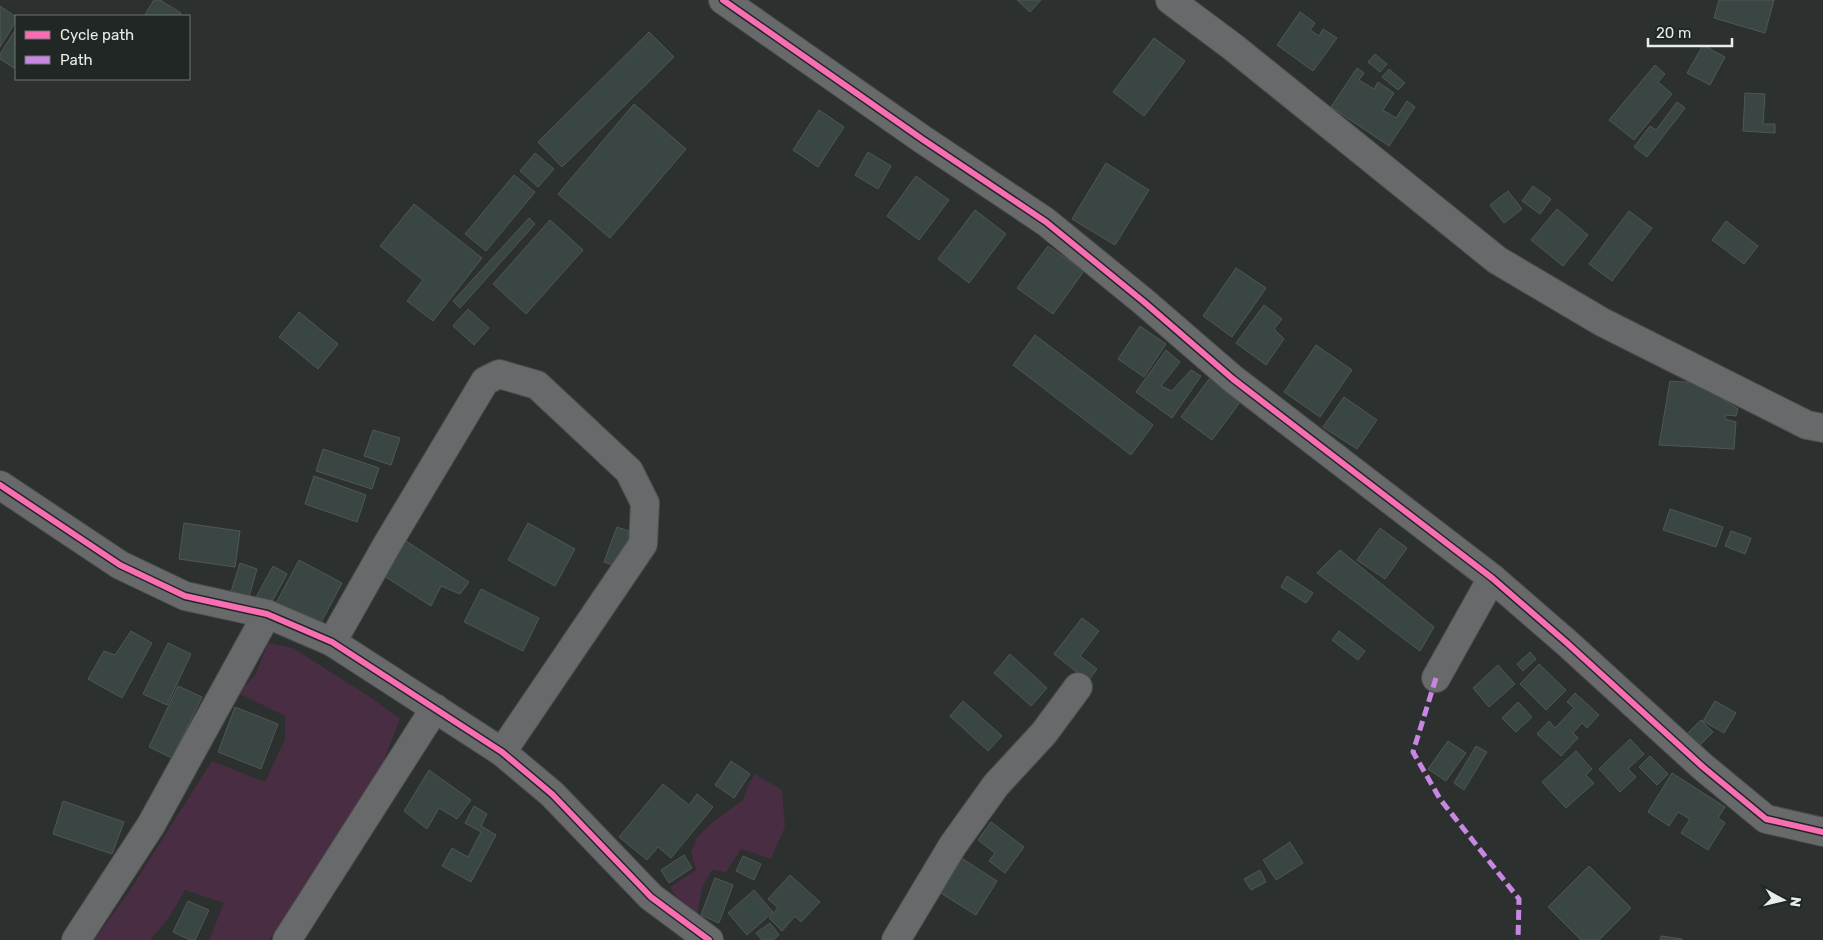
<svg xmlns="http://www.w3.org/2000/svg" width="1823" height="940" font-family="Rubik,sans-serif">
  <rect width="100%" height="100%" fill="#2c302e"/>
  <!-- green -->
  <g fill="#492d42">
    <path d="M268,643L293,648L370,697L400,719L371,794L269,940H209L224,903L185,890L168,919L150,940H94L128,893L212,761L265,782L285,739V716L238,693L255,676Z"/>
    <path d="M755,774L782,790L785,827L771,859L741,849L726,872L712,870L702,888L696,921L686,912L670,887L696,870L691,852L697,838L709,825L743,800L749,783Z"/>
  </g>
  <!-- building -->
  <g fill="#394643" stroke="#525654">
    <path d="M154,0H160L181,13L179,16H144Z"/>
    <path d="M1017,0H1041L1030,12Z"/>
    <path d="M1719,0H1774L1765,33L1714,18Z"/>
    <path d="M0,6L16,17V21L0,47Z"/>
    <path d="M1300,12L1315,23L1310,30L1319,36L1323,29L1337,38L1313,71L1277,45Z"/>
    <path d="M16,29V65L14,68L0,59V54Z"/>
    <path d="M649,32L674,57L562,167L538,142Z"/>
    <path d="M1154,38L1185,61L1144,116L1113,92Z"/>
    <path d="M1703,45L1725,57L1710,85L1687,73Z"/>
    <path d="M1375,54L1387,64L1380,72L1368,62Z"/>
    <path d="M1655,65L1665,74L1658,82L1672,94L1634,140L1609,120Z"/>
    <path d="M1357,68L1364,73L1359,80L1374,89L1378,82L1394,93L1383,110L1396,118L1407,101L1415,107L1389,146L1331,107Z"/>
    <path d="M1389,69L1405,83L1398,90L1382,77Z"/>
    <path d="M1745,93L1765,94L1763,124H1775V133L1743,131Z"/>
    <path d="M1677,102L1685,108L1647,157L1634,147L1650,126L1656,130Z"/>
    <path d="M634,104L686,149L610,238L558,194Z"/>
    <path d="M819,110L844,127L818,167L793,150Z"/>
    <path d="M868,152L891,166L878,189L855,175Z"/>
    <path d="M535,153L554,169L538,187L520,171Z"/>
    <path d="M1106,163L1149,190L1115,245L1072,219Z"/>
    <path d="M514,175L535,192L486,251L465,234Z"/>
    <path d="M916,176L949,200L919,240L887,216Z"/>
    <path d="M1533,186L1551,199L1540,214L1522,201Z"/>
    <path d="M1508,191L1522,209L1504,223L1490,205Z"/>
    <path d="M414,204L482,258L433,321L407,301L423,280L380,246Z"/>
    <path d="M1557,209L1588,235L1563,266L1531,240Z"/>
    <path d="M975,210L1006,234L969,283L938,259Z"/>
    <path d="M1629,211L1652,228L1612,281L1589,264Z"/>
    <path d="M529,218L535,224L460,308L453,301Z"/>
    <path d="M550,220L583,250L526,314L493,284Z"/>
    <path d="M1726,221L1758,246L1744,264L1712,240Z"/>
    <path d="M1048,246L1084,271L1053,314L1017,288Z"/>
    <path d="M1236,268L1266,288L1232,337L1203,316Z"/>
    <path d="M1264,305L1282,319L1274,329L1284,339L1266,365L1236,343Z"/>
    <path d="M468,309L489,328L474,345L453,326Z"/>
    <path d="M299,312L338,344L318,369L279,337Z"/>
    <path d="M1140,326L1166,344L1144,377L1118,359Z"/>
    <path d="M1035,335L1153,425L1131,455L1013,365Z"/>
    <path d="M1316,345L1352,370L1320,417L1284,392Z"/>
    <path d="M1166,350L1180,362L1161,386L1172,391L1191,370L1201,376L1172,418L1136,392Z"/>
    <path d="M1212,375L1243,398L1212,440L1181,417Z"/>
    <path d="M1670,381L1698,383L1738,409L1736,416L1726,415L1725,419L1736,422L1734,449L1659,445Z"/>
    <path d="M1344,397L1377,420L1357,449L1323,427Z"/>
    <path d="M373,430L400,438L391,465L364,456Z"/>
    <path d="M323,449L379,468L372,489L316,471Z"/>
    <path d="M314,476L366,495L357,522L305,504Z"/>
    <path d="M1670,509L1723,527L1716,547L1663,530Z"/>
    <path d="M184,523L240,531L235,567L179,559Z"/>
    <path d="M528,523L575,549L555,586L508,560Z"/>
    <path d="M617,527L634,533L621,568L604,562Z"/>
    <path d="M1380,528L1407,548L1385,579L1357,560Z"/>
    <path d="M1731,531L1751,538L1745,554L1725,546Z"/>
    <path d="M406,541L469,582L460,594L441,586L431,606L384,576Z"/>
    <path d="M1340,550L1434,627L1420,651L1317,573Z"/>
    <path d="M299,560L342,583L316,632L273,609Z"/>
    <path d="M240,563L257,569L248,600L230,595Z"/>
    <path d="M273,566L287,574L268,609L254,601Z"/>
    <path d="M1287,576L1313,593L1306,603L1281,587Z"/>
    <path d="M481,589L539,618L523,651L464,622Z"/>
    <path d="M1082,618L1099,631L1080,656L1097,669L1088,681L1054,654Z"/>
    <path d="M131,631L152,643L122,698L88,679L104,651L115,655Z"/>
    <path d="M1339,631L1365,651L1358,660L1332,640Z"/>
    <path d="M168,643L191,654L167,705L143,694Z"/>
    <path d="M1530,652L1536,659L1523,671L1517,664Z"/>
    <path d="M1010,654L1047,688L1031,706L994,673Z"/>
    <path d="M1539,664L1566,690L1546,710L1520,684Z"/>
    <path d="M1498,665L1515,684L1489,707L1473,688Z"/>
    <path d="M178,686L202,697L172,758L149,747Z"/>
    <path d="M1575,693L1599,715L1587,728L1582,723L1573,733L1578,738L1561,756L1537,734L1549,721L1555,728L1574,708L1567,702Z"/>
    <path d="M963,701L1002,736L988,751L950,716Z"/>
    <path d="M1715,701L1736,713L1724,733L1703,721Z"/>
    <path d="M1518,702L1532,717L1516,732L1502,718Z"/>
    <path d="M235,707L278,724L261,769L218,752Z"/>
    <path d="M1701,720L1713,732L1694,751L1682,739Z"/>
    <path d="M1630,739L1644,754L1628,769L1636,777L1620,792L1599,769Z"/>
    <path d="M1448,741L1466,753L1446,781L1428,769Z"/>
    <path d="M1476,746L1487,752L1464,790L1454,783Z"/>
    <path d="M1576,751L1592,769L1586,775L1594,783L1566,808L1542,782Z"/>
    <path d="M1650,756L1668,774L1657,785L1639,767Z"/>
    <path d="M731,761L750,774L734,798L715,785Z"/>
    <path d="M429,770L471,800L457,819L439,808L427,829L404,811Z"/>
    <path d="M1672,773L1725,807L1718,818L1725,823L1708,850L1681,833L1690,819L1678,812L1669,826L1648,812Z"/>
    <path d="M663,784L689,805L697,794L713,807L671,858L658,847L647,860L619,837Z"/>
    <path d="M63,801L124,822L112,854L53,834Z"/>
    <path d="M474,806L487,814L481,826L496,835L471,882L442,866L452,848L468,857L481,832L465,823Z"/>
    <path d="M991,822L1024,847L1005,873L989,861L995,853L978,840Z"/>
    <path d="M1290,842L1303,863L1276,880L1263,860Z"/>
    <path d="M952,852L997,881L976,915L939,892Z"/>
    <path d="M684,855L692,868L669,883L661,870Z"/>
    <path d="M743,856L761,864L754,880L736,871Z"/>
    <path d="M1589,866L1631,908L1599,940H1581L1548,907Z"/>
    <path d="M1260,870L1266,882L1251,890L1244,879Z"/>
    <path d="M790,875L820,902L801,922L795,916L782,931L769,918L778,908L768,899Z"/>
    <path d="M715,878L733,885L719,923L701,915Z"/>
    <path d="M754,890L773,912L747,935L728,913Z"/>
    <path d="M188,901L209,910L195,940H190L173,932Z"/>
    <path d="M770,923L779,935L773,940H762L756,933Z"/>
    <path d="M1661,936L1682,939V940H1660Z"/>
  </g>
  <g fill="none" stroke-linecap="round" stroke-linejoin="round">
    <defs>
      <g id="minor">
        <path d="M723,0L922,139L1046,222L1144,302L1233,379L1492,578L1567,643L1703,767L1766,819L1823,832"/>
        <path d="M1170,0L1233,47L1497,260L1602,322L1807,425L1823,428"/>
        <path d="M0,485L120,565L185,596L267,614L332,642L502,752L552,794L651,897L709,940"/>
        <path d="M332,642L388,543L485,381L499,374L537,385L629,471L645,503L643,544L502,752"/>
        <path d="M1436,678L1492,578"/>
        <path d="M76,940L151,825L267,614"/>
        <path d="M287,940L435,708"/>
        <path d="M896,940L953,845L996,785L1044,733L1078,687"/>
      </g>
    </defs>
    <!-- minor casing -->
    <use href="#minor" stroke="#4b4d4c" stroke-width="30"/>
    <!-- minor -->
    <use href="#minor" stroke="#68696a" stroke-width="28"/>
    <!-- quiet -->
    <path stroke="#c787e3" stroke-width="5" stroke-dasharray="10 5" stroke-linecap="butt" d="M1436,678L1413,752L1440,799L1519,899L1518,940"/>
    <defs>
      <g id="cycleway">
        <path d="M723,0L922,139L1046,222L1144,302L1233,379L1492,578L1567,643L1703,767L1766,819L1823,832"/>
        <path d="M0,485L120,565L185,596L267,614L332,642L502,752L552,794L651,897L709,940"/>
      </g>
    </defs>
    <!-- cycleway casing -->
    <use href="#cycleway" stroke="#212725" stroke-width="9"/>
    <!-- cycleway -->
    <use href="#cycleway" stroke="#f96db3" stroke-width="6"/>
  </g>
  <!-- legend -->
  <rect x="15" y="15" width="175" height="65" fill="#212725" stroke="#717674"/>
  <rect x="25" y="31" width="25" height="8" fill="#f96db3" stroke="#717674"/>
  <text x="60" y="40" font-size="15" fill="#e8eceb">Cycle path</text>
  <rect x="25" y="56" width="25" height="8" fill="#c787e3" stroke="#717674"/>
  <text x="60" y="65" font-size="15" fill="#e8eceb">Path</text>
  <!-- north arrow -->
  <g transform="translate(1783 900) rotate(98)" stroke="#212725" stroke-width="4" paint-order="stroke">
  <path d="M0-4L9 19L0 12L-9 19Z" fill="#e8eceb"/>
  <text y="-8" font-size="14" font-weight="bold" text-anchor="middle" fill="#e8eceb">N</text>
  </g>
  <!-- scale -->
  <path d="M1648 38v8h84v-8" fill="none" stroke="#e8eceb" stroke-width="2.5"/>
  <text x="1656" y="38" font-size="15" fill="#e8eceb" stroke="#212725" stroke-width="4" paint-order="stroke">20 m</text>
</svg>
